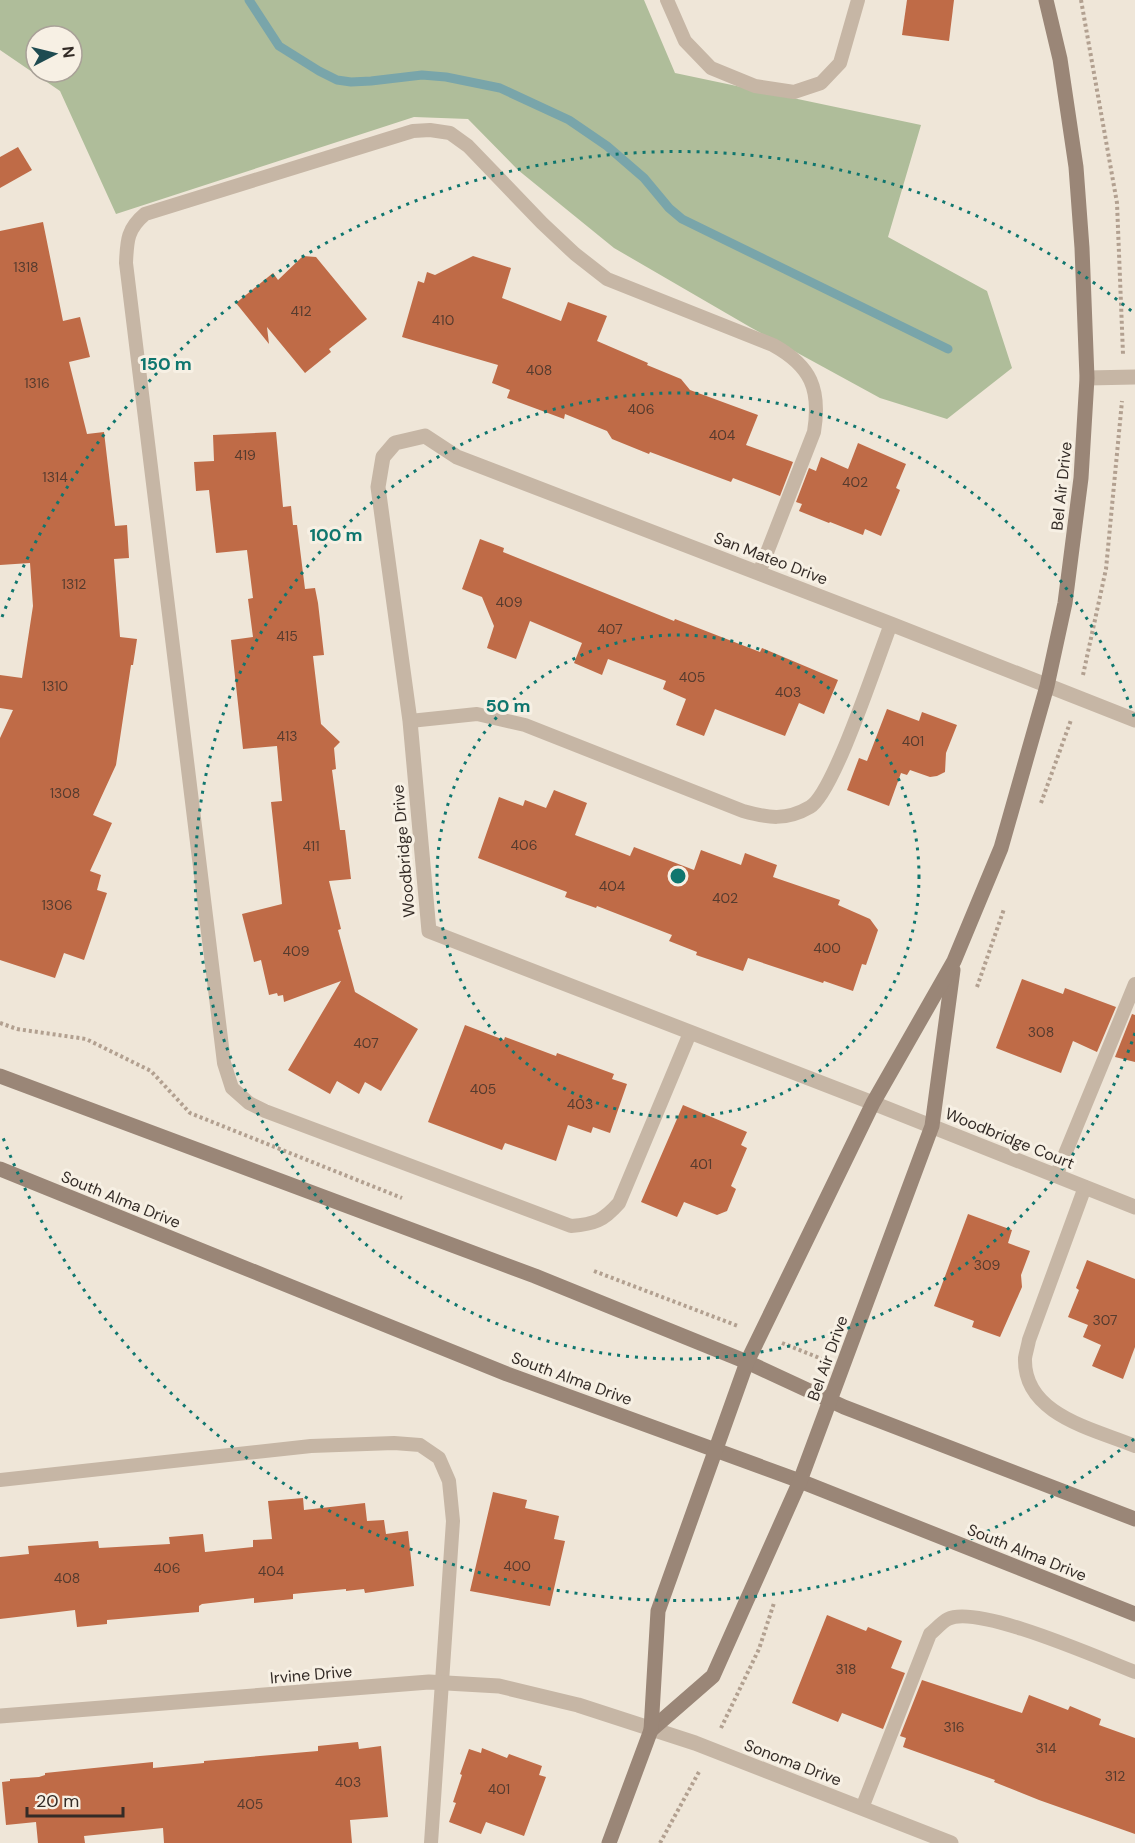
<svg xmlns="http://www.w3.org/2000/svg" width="1135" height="1843" font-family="'DM Sans',sans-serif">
  <rect width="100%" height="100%" fill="#efe6d8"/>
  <!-- green -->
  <path fill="#afbd9a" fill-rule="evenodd" d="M0,0H644L675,73L921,125L888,237L987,291L1012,368L947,419L880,398L750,327L614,248L518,170L468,119L414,117L116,214L60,91L0,50ZM36,36H72V72H36Z"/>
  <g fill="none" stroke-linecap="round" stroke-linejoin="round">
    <!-- stream -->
    <path stroke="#79a5aa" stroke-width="9" d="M249,0L279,46L319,71L337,80L351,82L371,81L422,75L446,77L500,88L569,120L607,146L644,178L669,208L682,219L948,349"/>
  </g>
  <!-- building -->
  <g fill="#bf6b47">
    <path d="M907,0H954L949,41L902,35Z"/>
    <path d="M18,147L32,170L0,188V157Z"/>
    <path d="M43,222L63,321L80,317L90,357L69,362L87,434L104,432L115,526L127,525L129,558L114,559L120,637L137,639L133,665H131L116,765L93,815L112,823L90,871L101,875L97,890L107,893L84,960L64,953L55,978L0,960V738L13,710L0,708V675L22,678L33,606L30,563L0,565V231Z"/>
    <path d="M303,256L316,257L367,319L329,349L331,352L305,373L267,327L269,344L236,303L273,273L278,280Z"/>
    <path d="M473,256L511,268L502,298L561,321L568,302L607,316L597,341L648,363L647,365L681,379L690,390L758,415L746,445L793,462L780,496L733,478L731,482L650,452L649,454L612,439L607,431L565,414L564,419L507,398L510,390L492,383L498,365L402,337L418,281L424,283L427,272L435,275Z"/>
    <path d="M276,432L283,507L291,506L293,525H297L305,589L315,588L318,603L324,655L313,656L321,724L340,742L334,748L336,769L332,770L340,830H345L351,879L329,881L341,929L338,930L355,992L418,1029L381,1091L365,1082L359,1094L337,1081L330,1094L288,1070L341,981L284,1002L283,995L278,996L277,993L269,995L261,960L254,962L242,914L282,904L271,802L282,801L277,746L243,749L231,640L253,637L248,599L253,598L247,550L216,553L209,490L196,491L194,462L214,461L213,435Z"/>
    <path d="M858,443L906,464L896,488L900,490L881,536L865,529L863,535L830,522L829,523L799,511L802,504L796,502L809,468L816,471L821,457L848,469Z"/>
    <path d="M480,539L504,548L503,552L674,621L675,619L760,652L762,648L838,680L824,714L799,703L785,736L715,709L704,736L676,725L686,699L663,689L666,681L608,659L602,675L574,663L582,643L530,621L516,659L487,648L494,626L482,597L462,589Z"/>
    <path d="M887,709L919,721L922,712L957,725L946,753L945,772L937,776L930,777L910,770L907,775L901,773L889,806L847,790L859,758L867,761Z"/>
    <path d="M554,790L587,803L575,835L630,856L634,847L694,870L701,850L741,865L745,853L777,865L773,877L840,900L838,905L870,919L878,930L866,965L862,964L853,991L824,981L823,983L748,958L743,971L696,955L697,952L669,941L672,935L597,906L596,908L565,897L567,892L478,858L499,797L523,806L525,800L546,808Z"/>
    <path d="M1022,979L1063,994L1065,988L1116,1007L1097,1052L1073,1041L1061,1073L996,1048Z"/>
    <path d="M1132,1014L1135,1015V1062L1115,1057Z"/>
    <path d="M465,1025L504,1040L505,1037L556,1056L557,1053L614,1074L612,1079L627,1084L610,1133L593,1127L591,1133L568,1125L556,1161L505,1143L502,1150L428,1122Z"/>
    <path d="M683,1105L747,1132L741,1145L747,1148L731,1186L736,1189L727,1211L717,1215L684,1202L677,1217L641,1202Z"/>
    <path d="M968,1214L1012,1230L1008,1243L1030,1251L1021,1275L1022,1287L1000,1337L972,1327L974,1321L934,1306Z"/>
    <path d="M1087,1260L1135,1279V1347L1123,1379L1092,1366L1101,1345L1083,1337L1088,1325L1068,1317L1079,1290L1076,1288Z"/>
    <path d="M493,1492L527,1500L525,1508L559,1516L554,1539L565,1541L550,1606L470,1591Z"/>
    <path d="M303,1498L304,1510L365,1503L367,1521L384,1520L386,1534L408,1531L414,1586L365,1593L364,1589L346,1591V1589L293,1594V1599L254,1603V1598L202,1604L199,1606V1612L107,1620V1624L77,1627L75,1610L0,1619V1557L29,1554L28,1546L98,1541L99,1548L170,1544L169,1537L203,1534L205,1552L253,1547V1540L272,1539L268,1501Z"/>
    <path d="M827,1615L866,1631L868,1627L902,1641L891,1668L905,1673L883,1729L842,1713L838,1722L792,1703Z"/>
    <path d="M922,1680L1022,1713L1029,1695L1068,1710L1070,1706L1101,1719L1099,1725L1135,1738V1834L1039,1800L994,1782L995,1780L903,1747L906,1738L900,1736Z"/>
    <path d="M358,1742L359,1749L381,1746L388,1817L350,1820L352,1843H164L163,1828L84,1836L85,1843H38L36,1822L6,1825L2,1782L10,1781V1779L39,1777L45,1775V1773L153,1762V1768L204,1763V1761L318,1751V1746Z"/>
    <path d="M482,1748L507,1758L509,1754L542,1766L539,1775L546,1777L524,1836L486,1822L481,1834L449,1822L456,1803L453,1802L462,1775L460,1774L469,1749L481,1753Z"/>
  </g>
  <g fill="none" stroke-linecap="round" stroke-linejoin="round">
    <!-- path -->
    <g stroke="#b2a090" stroke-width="4" stroke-dasharray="3 3" stroke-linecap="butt">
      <path d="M1081,0L1117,203L1123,354"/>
      <path d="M1083,675L1106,569L1122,401"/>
      <path d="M1041,803L1071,720"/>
      <path d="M977,987L1004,909"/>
      <path d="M0,1023L17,1029L86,1039L151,1071L190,1113L402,1198"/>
      <path d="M594,1271L738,1326"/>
      <path d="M782,1343L822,1359"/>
      <path d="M721,1728L759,1649L774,1603"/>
      <path d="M660,1843L700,1770"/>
    </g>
    <!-- lane -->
    <g stroke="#c6b6a5" stroke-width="14">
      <path d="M667,0L685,41L711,68L755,86L794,92L821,83L840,63L858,0"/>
      <path d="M410,721L477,714L525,725L743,811C768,818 786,821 810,807C834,793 878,657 891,624"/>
      <path d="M690,1033L619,1203C603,1221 595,1224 571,1226L265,1111L249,1103L232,1088L224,1063L126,263C127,241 127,229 145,214L413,131L430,130L450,133L468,146L542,223L575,254L607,279L773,345C811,366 821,389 814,432L759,573"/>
      <path d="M1056,1176L1135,984"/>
      <path d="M1085,1187L1029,1340C1028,1346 1026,1352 1025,1358C1023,1415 1094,1429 1135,1446"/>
      <path d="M0,1480L311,1446L394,1443L420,1445L439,1458L449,1481L453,1521L431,1843"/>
      <path d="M862,1808L930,1634C936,1629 942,1622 948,1619C978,1604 1101,1659 1135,1672"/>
    </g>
    <!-- street -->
    <g stroke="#c6b6a5" stroke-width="15">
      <path d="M1087,378L1135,377"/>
      <path d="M1135,720L891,624L457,457L425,436L395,443L383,457L378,487L410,721L429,931L873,1103L1135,1207"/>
      <path d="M0,1716L429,1682L499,1686L578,1705L695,1743L951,1843"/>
    </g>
    <!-- secondary -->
    <g stroke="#9a8677" stroke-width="15">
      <path d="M0,1076L535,1276L747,1362L844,1407L1135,1519"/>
      <path d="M0,1169L507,1374L800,1481L1135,1614"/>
      <path d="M651,1730L713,1676L800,1481L932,1126L953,970"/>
      <path d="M609,1843L651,1730L658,1611L747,1362L873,1103L954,961L1001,848L1047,686L1065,603L1081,478L1087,378L1082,248L1076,167L1060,59L1046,0"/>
    </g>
  </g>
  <!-- distance rings -->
  <g fill="none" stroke="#0f766e" stroke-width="3" stroke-dasharray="3 6">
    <circle cx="678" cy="876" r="241"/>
    <path d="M1135 1033A483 483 0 1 1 1135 719"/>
    <path d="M1134 1439A724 724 0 0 1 2 1135M2 617A724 724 0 0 1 1134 313"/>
  </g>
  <g text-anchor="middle" stroke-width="6" stroke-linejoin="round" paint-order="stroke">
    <!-- number labels -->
    <g font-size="14" fill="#563b2e">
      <text x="26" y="272">1318</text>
      <text x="301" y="316">412</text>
      <text x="443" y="325">410</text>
      <text x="539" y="375">408</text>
      <text x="37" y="388">1316</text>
      <text x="641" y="414">406</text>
      <text x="722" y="440">404</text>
      <text x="245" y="460">419</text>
      <text x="55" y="482">1314</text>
      <text x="855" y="487">402</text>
      <text x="74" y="589">1312</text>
      <text x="509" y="607">409</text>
      <text x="610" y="634">407</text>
      <text x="287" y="641">415</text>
      <text x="692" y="682">405</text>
      <text x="55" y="691">1310</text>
      <text x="788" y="697">403</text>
      <text x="287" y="741">413</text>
      <text x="913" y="746">401</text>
      <text x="65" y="798">1308</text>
      <text x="524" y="850">406</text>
      <text x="311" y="851">411</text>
      <text x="612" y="891">404</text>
      <text x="725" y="903">402</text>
      <text x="57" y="910">1306</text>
      <text x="827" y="953">400</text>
      <text x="296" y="956">409</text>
      <text x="1041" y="1037">308</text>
      <text x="366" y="1048">407</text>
      <text x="483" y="1094">405</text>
      <text x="580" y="1109">403</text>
      <text x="701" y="1169">401</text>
      <text x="987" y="1270">309</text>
      <text x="1105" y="1325">307</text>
      <text x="517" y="1571">400</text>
      <text x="167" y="1573">406</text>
      <text x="271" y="1576">404</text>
      <text x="67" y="1583">408</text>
      <text x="846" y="1674">318</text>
      <text x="954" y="1732">316</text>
      <text x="1046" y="1753">314</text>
      <text x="1115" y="1781">312</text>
      <text x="348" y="1787">403</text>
      <text x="499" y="1794">401</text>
      <text x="250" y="1809">405</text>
    </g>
    <!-- street labels -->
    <g font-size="16" fill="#332b26" stroke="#f7f0e4">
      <text transform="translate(1061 486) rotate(-84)" y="6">Bel Air Drive</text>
      <text transform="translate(771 558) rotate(21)" y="6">San Mateo Drive</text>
      <text transform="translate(403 851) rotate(-95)" y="6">Woodbridge Drive</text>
      <text transform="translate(1010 1138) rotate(22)" y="6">Woodbridge Court</text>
      <text transform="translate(121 1199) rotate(22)" y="6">South Alma Drive</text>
      <text transform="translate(827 1358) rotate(-70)" y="6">Bel Air Drive</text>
      <text transform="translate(572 1378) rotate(20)" y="6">South Alma Drive</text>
      <text transform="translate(1027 1552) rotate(22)" y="6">South Alma Drive</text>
      <text transform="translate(311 1674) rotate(-5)" y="6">Irvine Drive</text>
      <text transform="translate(793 1762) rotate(21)" y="6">Sonoma Drive</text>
    </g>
  </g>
  <circle cx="678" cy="876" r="9" fill="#0f766e" stroke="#f7f0e4" stroke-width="3"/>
  <g font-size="18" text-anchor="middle" font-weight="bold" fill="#0f766e" stroke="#f7f0e4" stroke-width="6" stroke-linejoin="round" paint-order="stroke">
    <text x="166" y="370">150 m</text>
    <text x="336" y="541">100 m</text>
    <text x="508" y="712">50 m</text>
  </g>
  <!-- north arrow -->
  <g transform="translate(54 54) rotate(83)"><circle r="28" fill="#f7f0e4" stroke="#a9a198" stroke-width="1.5"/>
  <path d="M0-4.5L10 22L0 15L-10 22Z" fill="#1e4b51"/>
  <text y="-9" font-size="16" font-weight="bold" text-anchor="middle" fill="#332b26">N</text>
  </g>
  <!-- scale -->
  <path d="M27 1807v9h96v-9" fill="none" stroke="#332b26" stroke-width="3"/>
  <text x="36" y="1807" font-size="18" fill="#332b26" stroke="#f7f0e4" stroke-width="4.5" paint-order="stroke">20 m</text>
</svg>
